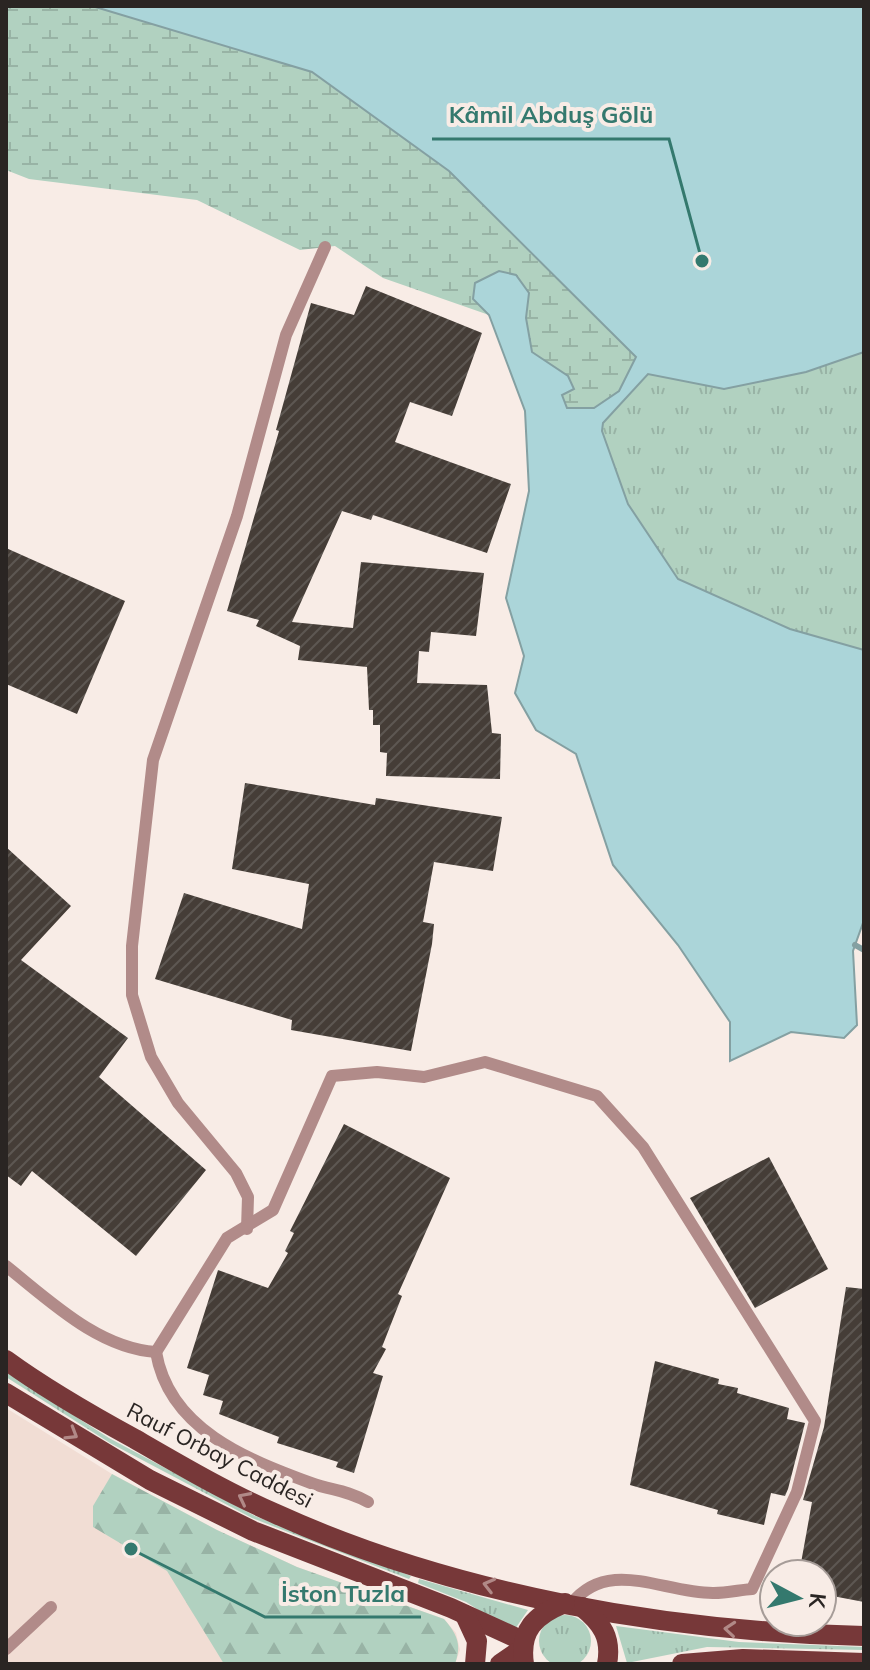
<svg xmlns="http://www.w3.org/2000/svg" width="870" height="1670" font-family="Mulish,sans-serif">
  <defs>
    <pattern id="grass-tufts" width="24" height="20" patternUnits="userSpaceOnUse" patternTransform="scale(2)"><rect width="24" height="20" fill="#b1d1c0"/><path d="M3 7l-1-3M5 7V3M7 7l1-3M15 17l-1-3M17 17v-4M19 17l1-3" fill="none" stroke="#98b3a5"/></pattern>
    <pattern id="forest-firs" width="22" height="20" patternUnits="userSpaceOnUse" patternTransform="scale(2)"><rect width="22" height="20" fill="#b1d1c0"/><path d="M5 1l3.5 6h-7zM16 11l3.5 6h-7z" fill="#98b3a5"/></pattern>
    <pattern id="wetland-marsh" width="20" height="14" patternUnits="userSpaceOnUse" patternTransform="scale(2)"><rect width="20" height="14" fill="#b1d1c0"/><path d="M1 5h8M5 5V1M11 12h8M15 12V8" fill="none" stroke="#98b3a5"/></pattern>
    <pattern id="building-hatch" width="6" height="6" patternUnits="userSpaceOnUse" patternTransform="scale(2)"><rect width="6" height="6" fill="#453d37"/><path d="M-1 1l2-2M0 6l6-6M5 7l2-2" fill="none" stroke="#5d5752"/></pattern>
  </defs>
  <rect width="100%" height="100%" fill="#f8ece6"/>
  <!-- built -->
  <path fill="#f1ddd4" d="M6,1408L112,1474L217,1530L297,1567L444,1619L456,1633L460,1650L455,1664H6Z"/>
  <!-- grass -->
  <g fill="url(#grass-tufts)">
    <path d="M864,352V650L790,629L678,579L628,504L602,432L603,423L648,374L806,372Z"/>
    <path d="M6,1372L109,1438L255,1516L411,1576L409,1579L252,1518L110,1443L6,1377Z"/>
    <path d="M419,1579L528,1610L513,1632L466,1602L418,1583Z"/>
    <circle cx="565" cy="1641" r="26"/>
    <path d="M616,1626L739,1642L864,1647V1650L707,1647L627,1663Z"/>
  </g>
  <!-- forest -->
  <path fill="url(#forest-firs)" d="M112,1474L217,1530L297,1567L444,1619C457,1634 462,1644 455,1664H224L167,1571L93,1527V1506Z"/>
  <!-- wetland -->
  <path fill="url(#wetland-marsh)" d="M6,6H96L312,72L449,171L636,357L619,391L594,408H567L562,395L574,389L568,376L532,352L526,318L529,293L473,299L489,315L383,278L335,246L300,250L197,200L29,179L6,170Z"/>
  <!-- water -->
  <path fill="#abd5d9" stroke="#84a0a2" stroke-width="2" d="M92,6H864V352L806,372L724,389L648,374L603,423L602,431L628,504L678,579L790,629L864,650V920L853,951L857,1025L844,1038L791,1032L730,1061V1022L678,945L613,865L576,754L536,730L515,693L524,656L506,598L529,491L525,411L489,315L473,299L475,283L499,271L516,275L529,293L526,318L532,352L568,376L574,389L562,395L567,408H594L619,391L636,357L449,171L312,72Z"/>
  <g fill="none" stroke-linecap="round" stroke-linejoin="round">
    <!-- stream -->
    <path stroke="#84a0a2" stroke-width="6" d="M855,945L864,950"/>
  </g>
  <!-- building -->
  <g fill="url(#building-hatch)">
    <path d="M366,286L482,333L452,416L410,402L395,442L511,484L487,553L373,515L371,520L342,511L292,622L353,628L361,562L484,573L476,636L431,632L429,652L419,651L417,683L487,685L492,733L501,734L500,779L386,776L387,753L380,752V725H373V710H369L367,667L298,660L300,646L256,626L259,620L227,611L279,431L276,430L311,303L354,315Z"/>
    <path d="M6,548L125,601L77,714L6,684Z"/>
    <path d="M245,783L375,805L376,798L502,817L493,871L434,862L423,922L434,924L432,944L411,1051L291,1030L292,1020L155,979L184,893L302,929L309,884L232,869Z"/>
    <path d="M6,847L71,906L21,960L128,1038L99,1077L206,1170L136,1256L32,1171L21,1186L6,1175Z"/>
    <path d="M344,1124L450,1178L398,1294L402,1296L382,1347L386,1349L373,1373L383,1376L354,1473L336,1467L338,1462L277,1443L279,1437L219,1414L223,1401L203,1395L209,1375L187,1368L218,1270L268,1288L288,1253L285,1251L294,1233L290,1231Z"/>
    <path d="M769,1157L828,1269L755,1308L690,1198Z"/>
    <path d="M846,1287L864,1289V1602L822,1594V1574H799L812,1502L803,1500L824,1427Z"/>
    <path d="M655,1361L719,1379L718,1384L738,1388L737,1393L789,1408L787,1419L805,1423L788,1489L785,1496L771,1493L764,1525L717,1514L718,1510L630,1485Z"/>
  </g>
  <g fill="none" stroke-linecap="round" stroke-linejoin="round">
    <!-- lane -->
    <g stroke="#b18b89" stroke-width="12">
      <path d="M247,1229L248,1197L236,1173L178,1103L151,1057L132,995V946L153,760L237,516L286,335L325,247"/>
      <path d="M6,1266C50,1301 98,1348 156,1352L227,1238L273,1210L332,1076L377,1072L424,1077L485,1062L597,1096L643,1147L815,1421L797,1492L752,1589C740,1590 726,1593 714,1593C664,1594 609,1556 571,1604"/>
      <path d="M156,1352C169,1429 246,1459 311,1483C333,1491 344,1489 368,1502"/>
      <path d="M6,1649L51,1607"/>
    </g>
    <!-- primary -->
    <g stroke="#773839" stroke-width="20">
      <path d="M6,1360C47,1390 91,1415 135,1439C180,1465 226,1492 274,1513C454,1595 668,1632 864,1636"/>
      <path d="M6,1393L150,1480L253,1531L451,1608L523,1641"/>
      <path d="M582,1607C602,1623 612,1638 607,1664"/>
      <path d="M465,1615L477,1641L475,1664"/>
      <path d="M500,1664L522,1649"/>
      <path d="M524,1664C519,1630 535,1615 565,1603"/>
      <path d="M682,1664L743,1659L864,1663"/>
    </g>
  </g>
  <!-- one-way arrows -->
  <defs><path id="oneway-chevron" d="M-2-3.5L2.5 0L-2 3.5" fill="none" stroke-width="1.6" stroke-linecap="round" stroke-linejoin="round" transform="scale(2)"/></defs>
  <g stroke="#b18987">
    <use href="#oneway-chevron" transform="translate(72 1434) rotate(31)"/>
    <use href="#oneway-chevron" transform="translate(244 1498) rotate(-153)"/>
    <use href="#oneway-chevron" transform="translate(489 1585) rotate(-166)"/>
    <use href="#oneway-chevron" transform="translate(730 1629) rotate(-175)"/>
  </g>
  <g text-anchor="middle" stroke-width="8" stroke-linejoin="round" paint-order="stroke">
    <!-- street labels -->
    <g font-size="22" fill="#2a2523" stroke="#f8ece6">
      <text transform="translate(220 1455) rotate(27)" y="8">Rauf Orbay Caddesi</text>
    </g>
  </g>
  <!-- callouts -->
  <path fill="none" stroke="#34796e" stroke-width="3" d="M702 261L669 139H432M131 1549L265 1617H421"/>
  <g fill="#34796e" stroke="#f8ece6" stroke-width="3">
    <circle cx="702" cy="261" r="8"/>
    <circle cx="131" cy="1549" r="8"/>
  </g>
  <g font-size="24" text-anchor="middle" font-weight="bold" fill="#34796e" stroke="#f8ece6" stroke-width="8" stroke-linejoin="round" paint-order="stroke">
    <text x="551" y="123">Kâmil Abduş Gölü</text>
    <text x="343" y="1602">İston Tuzla</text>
  </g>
  <!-- border -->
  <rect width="870" height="1670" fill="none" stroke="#2a2523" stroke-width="16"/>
  <!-- north arrow -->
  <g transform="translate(798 1598) rotate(97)"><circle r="38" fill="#f8ece6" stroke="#a69c98" stroke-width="2"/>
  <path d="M0-6L14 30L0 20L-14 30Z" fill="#34796e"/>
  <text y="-12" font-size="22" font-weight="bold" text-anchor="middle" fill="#2a2523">K</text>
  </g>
</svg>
